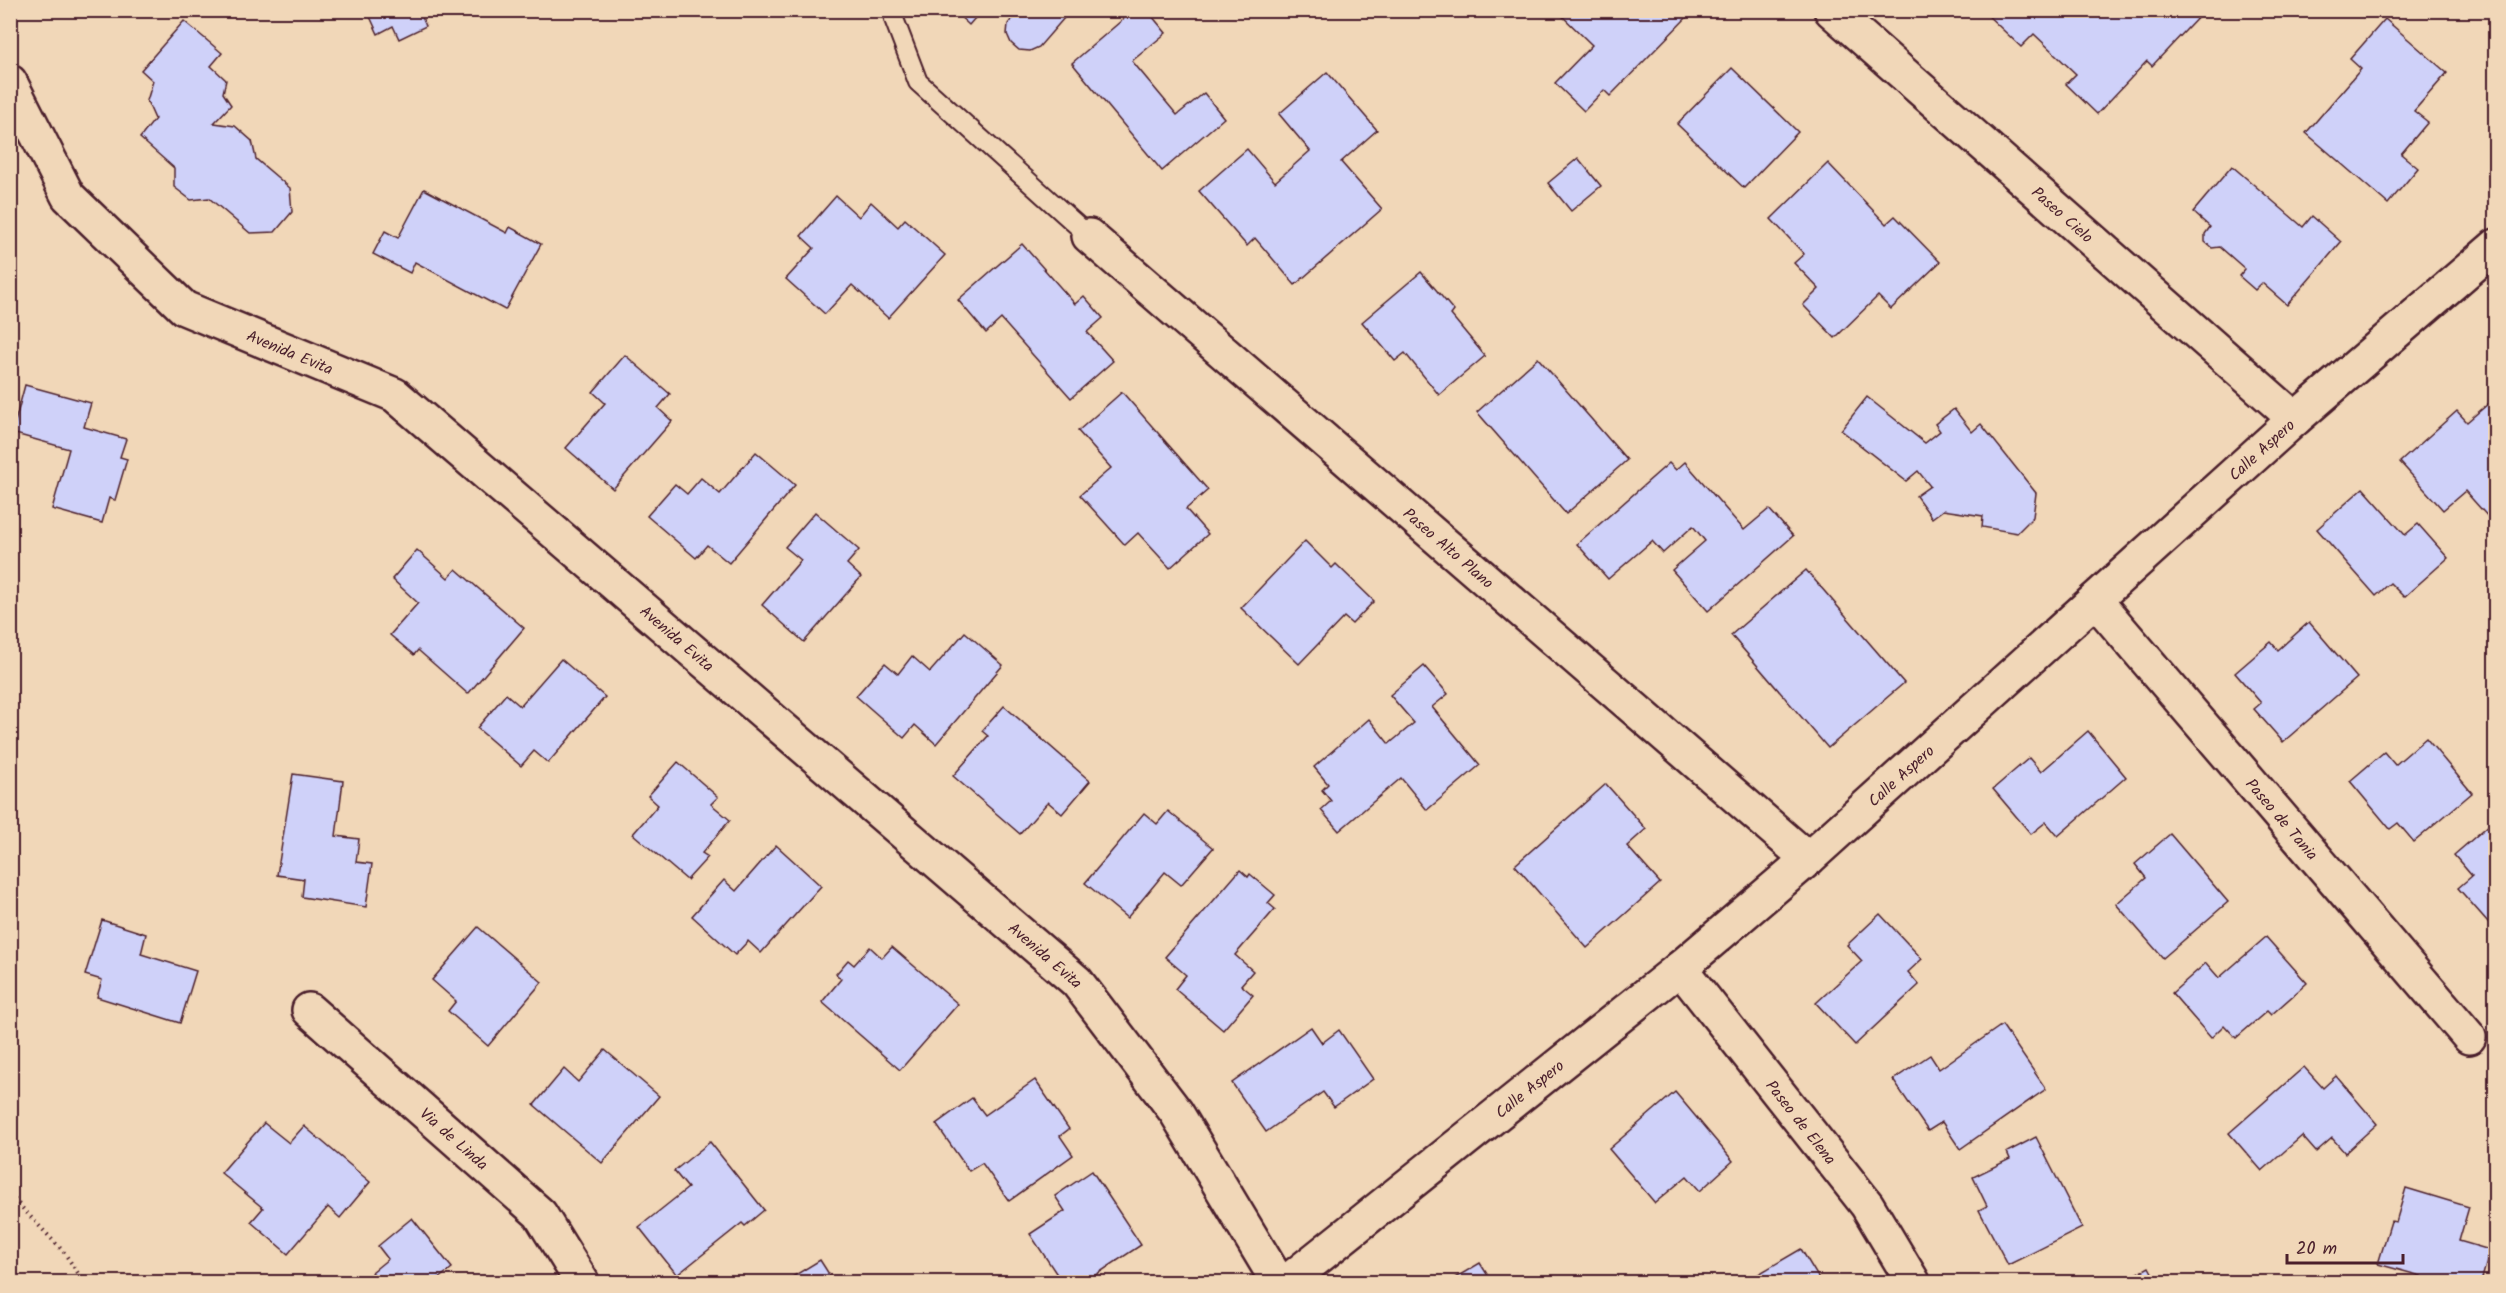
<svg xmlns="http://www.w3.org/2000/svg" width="2506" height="1293" font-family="Kalam,sans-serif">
  <rect width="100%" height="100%" fill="#f1d7b8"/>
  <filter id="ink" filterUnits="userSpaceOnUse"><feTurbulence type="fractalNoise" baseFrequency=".0167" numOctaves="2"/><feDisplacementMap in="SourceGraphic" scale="12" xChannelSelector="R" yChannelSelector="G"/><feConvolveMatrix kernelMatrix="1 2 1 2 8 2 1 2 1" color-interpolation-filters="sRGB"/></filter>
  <g filter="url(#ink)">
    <!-- building -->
    <g fill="#cfd1f9" stroke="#4a1f2b" stroke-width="1.5">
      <path d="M367,10H425L420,13L426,26L399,39L393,26L378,34Z"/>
      <path d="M953,10H982L969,25Z"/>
      <path d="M1008,10H1071L1039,47L1030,51L1019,50L1011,43L1007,34L1008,24L1014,16Z"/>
      <path d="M1134,10H1147L1166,33L1132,61L1177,115L1204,93L1224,118L1162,171L1072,63Z"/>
      <path d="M1556,10H1685L1689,15L1610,96L1604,90L1584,111L1555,83L1592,45Z"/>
      <path d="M1983,11V10L2204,11L2152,66L2147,61L2097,114L2066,84L2076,74L2034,34L2021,47Z"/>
      <path d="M2385,19L2447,73L2414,111L2428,122L2401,154L2418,168L2388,204L2306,133L2361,69L2350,59Z"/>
      <path d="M184,21L222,53L211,66L226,80L223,93L231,105L214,123L235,126L252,141L256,159L290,188L292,212L275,232L250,233L209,198L191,200L174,187V168L140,138L155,119L147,101L153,81L141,70Z"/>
      <path d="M1732,68L1798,132L1744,188L1677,124Z"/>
      <path d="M1327,72L1377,130L1341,162L1382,209L1295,285L1255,238L1247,246L1199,191L1247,149L1275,182L1310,151L1279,114Z"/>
      <path d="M1578,158L1601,186L1571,211L1548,183Z"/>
      <path d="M1828,163L1886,224L1895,216L1940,262L1891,309L1878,296L1835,338L1803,305L1819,289L1794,263L1804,254L1771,219Z"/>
      <path d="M2232,166L2303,227L2312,216L2341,242L2287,305L2262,283L2255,290L2239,276L2245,269L2220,247L2212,248L2205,242V234L2210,227L2193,212Z"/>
      <path d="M424,189L507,233L510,227L541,244L505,310L415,262L410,273L373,254L385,231L398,238Z"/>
      <path d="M836,196L859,217L871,202L898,227L905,219L945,255L888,318L852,285L825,314L786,279L814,248L801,236Z"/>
      <path d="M1022,244L1075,304L1084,296L1103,318L1087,332L1113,361L1071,398L1001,319L986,333L958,300Z"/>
      <path d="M1421,272L1454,311L1451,315L1485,356L1439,395L1405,353L1395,361L1362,322Z"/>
      <path d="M625,355L670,394L658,408L672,421L613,489L566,448L605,403L593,392Z"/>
      <path d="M1538,358L1627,460L1566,514L1477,412Z"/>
      <path d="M25,385L91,403L84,427L126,439L120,457L127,459L115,500L109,498L102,523L52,509L69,449L12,433Z"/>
      <path d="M1122,392L1208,490L1186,509L1208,534L1170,568L1138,533L1125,545L1080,495L1111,468L1078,431Z"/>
      <path d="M1867,397L1925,443L1940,431L1935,424L1954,409L1972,432L1981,424L2036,493L2033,517L2017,533L1982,527L1983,516L1943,510L1932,518L1916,496L1930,486L1918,471L1906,481L1841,430Z"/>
      <path d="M2488,404L2496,412V514L2490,519L2465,491L2443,510L2400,462L2457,411L2467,422Z"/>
      <path d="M756,452L795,485L729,563L707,545L696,558L647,516L675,484L687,494L701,478L720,494Z"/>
      <path d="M1685,462L1744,530L1769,509L1793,536L1708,611L1672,570L1705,541L1693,526L1663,553L1652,541L1608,579L1577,544L1669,463L1676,470Z"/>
      <path d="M2363,488L2405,535L2418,524L2448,558L2404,597L2390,583L2376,596L2317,529Z"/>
      <path d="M815,512L859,550L847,564L861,577L804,642L762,605L801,560L785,547Z"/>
      <path d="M1305,541L1332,568L1336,564L1374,601L1352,624L1344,617L1299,664L1241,608Z"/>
      <path d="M417,550L448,578L456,569L524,628L468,694L418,650L414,655L390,635L418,603L392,579Z"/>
      <path d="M1806,570L1904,683L1828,748L1731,635Z"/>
      <path d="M2309,622L2357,678L2283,742L2254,709L2261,703L2235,673L2271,642L2278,650Z"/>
      <path d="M965,632L1003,665L936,744L915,725L904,738L856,696L885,663L898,674L912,656L930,672Z"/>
      <path d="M561,659L605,697L548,763L534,751L521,766L477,728L506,694L520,706Z"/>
      <path d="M1424,666L1448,694L1432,707L1480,765L1427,810L1401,778L1339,831L1321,810L1331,801L1322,790L1328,784L1314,767L1369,719L1389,744L1414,723L1390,695Z"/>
      <path d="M1004,706L1090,781L1062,814L1048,802L1020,834L953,776L988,736L982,731Z"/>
      <path d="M2088,731L2126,777L2058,836L2046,822L2031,834L1993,789L2029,758L2041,772Z"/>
      <path d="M2426,738L2472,793L2414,842L2398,823L2390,829L2350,781L2384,752L2395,765Z"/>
      <path d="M678,762L718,797L711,804L730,820L702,853L708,857L687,880L633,834L658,805L648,796Z"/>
      <path d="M293,774L343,781L336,836L359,839L356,862L372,864L366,907L302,897L304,879L277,875Z"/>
      <path d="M1606,784L1646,829L1627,846L1660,883L1587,948L1515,865Z"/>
      <path d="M1168,811L1213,848L1181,885L1165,872L1127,918L1085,883L1144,813L1157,824Z"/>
      <path d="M2496,819V931L2458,888L2472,876L2454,855Z"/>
      <path d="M2170,834L2228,902L2163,958L2116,904L2146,878L2135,864Z"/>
      <path d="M776,845L821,886L761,953L748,941L735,955L692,916L724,880L736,891Z"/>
      <path d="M1240,870L1248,877L1250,874L1275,895L1268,903L1275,909L1235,955L1253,971L1241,985L1253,995L1223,1030L1175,989L1186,975L1165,957Z"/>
      <path d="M1880,914L1922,959L1908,972L1919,985L1855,1045L1816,1003L1862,961L1847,945Z"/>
      <path d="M102,920L146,934L141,954L196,971L180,1023L97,997L102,980L85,975Z"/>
      <path d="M478,927L542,982L488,1046L448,1011L456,1001L432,980Z"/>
      <path d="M2266,937L2307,983L2271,1015L2267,1011L2236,1038L2224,1025L2211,1038L2172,993L2206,963L2219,978Z"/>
      <path d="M870,947L882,958L892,947L958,1004L900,1070L822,1002L841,979L836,974L848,960L854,965Z"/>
      <path d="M2002,1025L2046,1089L1960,1149L1942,1122L1928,1131L1893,1080L1930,1055L1939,1069Z"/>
      <path d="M1311,1027L1322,1043L1339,1030L1373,1079L1334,1107L1323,1092L1266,1132L1232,1083Z"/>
      <path d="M605,1050L659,1096L602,1163L534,1105L564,1069L578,1082Z"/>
      <path d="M2304,1067L2323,1088L2336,1076L2377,1124L2345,1153L2332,1138L2316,1152L2302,1136L2262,1171L2229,1133Z"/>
      <path d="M1035,1080L1069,1129L1060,1136L1073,1155L1009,1201L982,1163L969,1171L936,1124L972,1098L985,1115Z"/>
      <path d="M1675,1092L1733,1161L1700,1191L1687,1176L1655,1203L1609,1149Z"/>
      <path d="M264,1123L289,1143L304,1126L370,1182L340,1218L328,1207L288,1254L251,1222L263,1208L221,1173Z"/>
      <path d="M2036,1137L2082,1228L2008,1265L1979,1210L1987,1206L1973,1177L2010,1159L2007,1152Z"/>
      <path d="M710,1142L764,1210L745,1226L742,1223L677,1275L639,1227L688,1188L674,1171Z"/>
      <path d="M1092,1171L1141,1245L1085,1282H1062L1030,1234L1065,1211L1055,1196Z"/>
      <path d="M2406,1188L2469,1207L2459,1241L2490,1250L2481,1282H2419L2421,1276L2378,1264L2391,1221L2396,1222Z"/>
      <path d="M412,1218L452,1268L438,1279L441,1282H381L372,1272L388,1259L378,1246Z"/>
      <path d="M1801,1249L1821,1282H1745Z"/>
      <path d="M820,1260L834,1282H784Z"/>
      <path d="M1480,1263L1492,1282H1448Z"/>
      <path d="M2149,1267L2157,1282H2122Z"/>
    </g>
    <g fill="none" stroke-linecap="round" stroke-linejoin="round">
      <defs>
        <path id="lane" d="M894,19L918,82L1089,236"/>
        <g id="street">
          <path id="s1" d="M1831,10L2295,419"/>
          <path id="s2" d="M10,82L68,196L184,308L395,395L1077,982L1176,1112L1278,1282"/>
          <path id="s3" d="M1089,236L1808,859"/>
          <path id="s4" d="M2095,600L2469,1037"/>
          <path id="s5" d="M1680,968L1867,1205L1913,1282"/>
          <path id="s6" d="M309,1010L540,1214L582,1282"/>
        </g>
        <g id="secondary">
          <path id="s7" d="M1287,1282L1680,968L1808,859L2295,419L2496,246"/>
        </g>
      </defs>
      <!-- lane casing -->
      <use href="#lane" stroke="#4a1f2b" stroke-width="22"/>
      <!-- street casing -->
      <use href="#street" stroke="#4a1f2b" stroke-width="38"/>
      <!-- secondary casing -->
      <use href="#secondary" stroke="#4a1f2b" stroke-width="38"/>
      <!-- path -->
      <path stroke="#4a1f2b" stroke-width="4" stroke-dasharray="1.5 4.5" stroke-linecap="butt" d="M10,1195L63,1251L84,1282"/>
      <!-- lane -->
      <use href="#lane" stroke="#f1d7b8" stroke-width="18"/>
      <!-- street -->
      <use href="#street" stroke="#f1d7b8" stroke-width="33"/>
      <!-- secondary -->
      <use href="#secondary" stroke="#f1d7b8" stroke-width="33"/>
    </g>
  </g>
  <g text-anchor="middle" stroke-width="4.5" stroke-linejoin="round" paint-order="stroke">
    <!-- street labels -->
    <g font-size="16" fill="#4a1f2b" stroke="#f1d7b8">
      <text dy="6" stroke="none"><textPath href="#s1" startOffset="309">Paseo Cielo</textPath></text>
      <text dy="6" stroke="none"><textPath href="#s2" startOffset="404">Avenida Evita</textPath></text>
      <text dy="6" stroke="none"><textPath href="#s7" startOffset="1282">Calle Aspero</textPath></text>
      <text dy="6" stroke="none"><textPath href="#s3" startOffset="476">Paseo Alto Plano</textPath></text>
      <text dy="6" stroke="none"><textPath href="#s2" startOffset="890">Avenida Evita</textPath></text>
      <text dy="6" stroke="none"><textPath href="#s7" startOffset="796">Calle Aspero</textPath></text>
      <text dy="6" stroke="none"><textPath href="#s4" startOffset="288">Paseo de Tania</textPath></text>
      <text dy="6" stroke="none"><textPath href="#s2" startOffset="1376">Avenida Evita</textPath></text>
      <text dy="6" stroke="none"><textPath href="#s7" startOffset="310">Calle Aspero</textPath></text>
      <text dy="6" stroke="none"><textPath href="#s5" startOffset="196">Paseo de Elena</textPath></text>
      <text dy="6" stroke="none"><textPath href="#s6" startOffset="194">Via de Linda</textPath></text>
    </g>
  </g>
  <!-- margin -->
  <rect width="2506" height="1293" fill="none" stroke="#f1d7b8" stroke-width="36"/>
  <rect x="18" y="18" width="2470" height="1257" fill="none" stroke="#4a1f2b" stroke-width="2" filter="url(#ink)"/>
  <!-- scale -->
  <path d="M2287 1254v9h116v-9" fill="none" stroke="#4a1f2b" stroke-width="3"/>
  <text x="2296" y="1254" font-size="18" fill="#4a1f2b" stroke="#f1d7b8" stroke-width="4.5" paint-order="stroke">20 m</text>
</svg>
